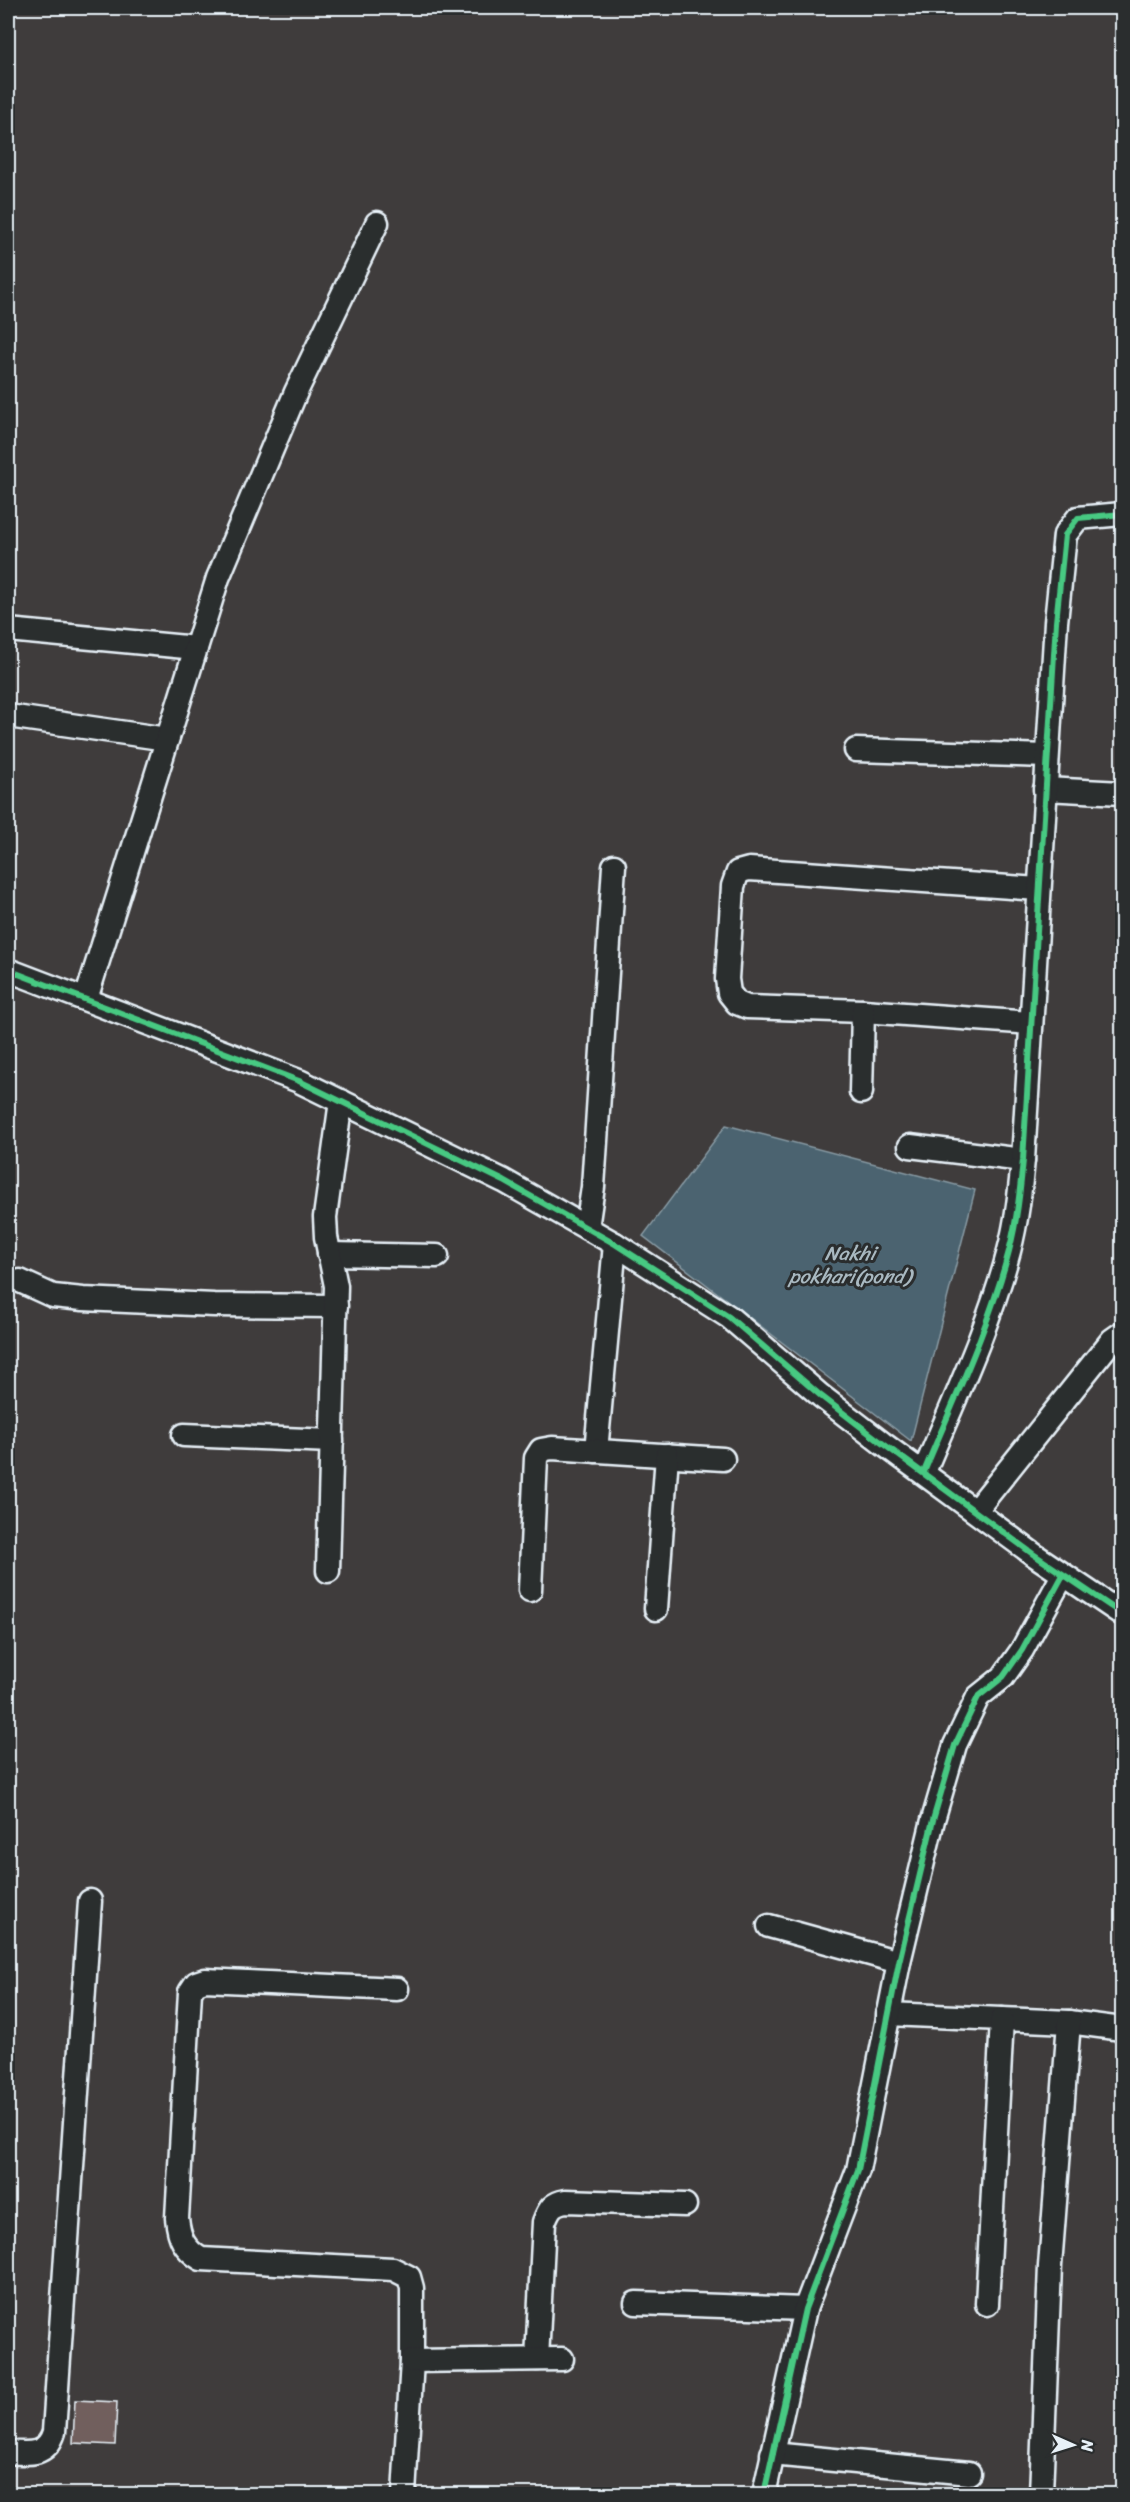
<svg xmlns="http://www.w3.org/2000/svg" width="1130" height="2502" font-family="Sriracha,sans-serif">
  <rect width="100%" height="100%" fill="#3f3c3c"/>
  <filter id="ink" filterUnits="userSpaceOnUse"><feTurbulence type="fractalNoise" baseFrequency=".0167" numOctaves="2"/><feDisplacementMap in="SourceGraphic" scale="12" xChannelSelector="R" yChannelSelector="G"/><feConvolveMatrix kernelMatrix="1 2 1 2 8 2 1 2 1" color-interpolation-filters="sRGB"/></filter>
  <g filter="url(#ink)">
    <!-- water -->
    <path fill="#4b646f" stroke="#8a9ca6" stroke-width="1.5" d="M726,1125L975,1190L911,1441L643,1236Z"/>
    <!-- building -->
    <path fill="#715f5d" stroke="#e8f1f8" stroke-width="1.5" d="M75,2400L117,2402L115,2445L73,2443Z"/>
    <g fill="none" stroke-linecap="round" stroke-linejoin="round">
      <defs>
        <g id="minor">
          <path d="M8,630L196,648"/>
          <path d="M8,716L167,739"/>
          <path d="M856,750L1047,756"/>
          <path d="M1045,789L1122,793"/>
          <path d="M8,970L299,1081L504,1181L615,1244L729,1317L821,1396L882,1443L1033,1554L1122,1614"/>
          <path d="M86,999L218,578L296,392L377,223"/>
          <path d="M1031,1023L863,1011L747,1007L737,1003L729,993L727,979L733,886L738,872L749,869L1039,889"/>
          <path d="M861,1092L863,1011"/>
          <path d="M910,1146L1023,1160"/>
          <path d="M587,1228L593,1187L614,866"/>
          <path d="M329,1254L437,1256"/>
          <path d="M20,1281L53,1296L83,1299L214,1305L336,1306"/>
          <path d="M184,1435L332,1441"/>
          <path d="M596,1451L615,1244"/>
          <path d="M924,1472C954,1400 989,1327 1009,1251C1017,1221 1020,1191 1023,1160L1056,622L1065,535L1078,518L1122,514"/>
          <path d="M976,1510L1112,1340L1122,1333"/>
          <path d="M328,1571L336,1286L326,1237L325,1217L341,1101"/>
          <path d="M530,1590L536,1458L541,1450L552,1448L723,1459"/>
          <path d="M656,1609L667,1455"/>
          <path d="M769,1926L899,1962"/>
          <path d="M397,1989L205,1980L196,1983L190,1992L177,2218C179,2238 184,2249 201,2259L393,2269L409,2277L412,2288V2361L404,2494"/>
          <path d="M888,2014L1069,2022L1122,2029"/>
          <path d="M636,2303L805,2309"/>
          <path d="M987,2304L1002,2019"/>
          <path d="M537,2359L544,2222C549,2209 552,2203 566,2201L685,2205"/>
          <path d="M412,2361L562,2359"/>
          <path d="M8,2452C29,2454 47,2456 54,2432L90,1901"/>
          <path d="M772,2454L969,2473"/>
          <path d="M764,2494L805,2309L858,2170L899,1962L933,1820L955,1745L978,1697L1003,1677L1022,1650L1063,1575"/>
          <path d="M1041,2494L1050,2266L1069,2022"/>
        </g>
      </defs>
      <!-- minor casing -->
      <use href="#minor" stroke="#e8f1f8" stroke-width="27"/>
      <!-- minor -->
      <use href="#minor" stroke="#2a2d2e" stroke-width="22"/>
      <defs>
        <g id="cycleway">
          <path d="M8,970L299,1081L504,1181L615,1244L729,1317L821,1396L882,1443L1033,1554L1122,1614"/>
          <path d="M924,1472C954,1400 989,1327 1009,1251C1017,1221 1020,1191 1023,1160L1056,622L1065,535L1078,518L1122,514"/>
          <path d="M764,2494L805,2309L858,2170L899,1962L933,1820L955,1745L978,1697L1003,1677L1022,1650L1063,1575"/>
        </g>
      </defs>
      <!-- cycleway casing -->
      <use href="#cycleway" stroke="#2a2d2e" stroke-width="10"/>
      <!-- cycleway -->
      <use href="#cycleway" stroke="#46c982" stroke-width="6"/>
    </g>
  </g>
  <g text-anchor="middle" stroke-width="6" stroke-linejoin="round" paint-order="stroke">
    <!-- water labels -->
    <g font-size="20" font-style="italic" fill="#a9b9c1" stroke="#2a2d2e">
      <text x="850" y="1260">Nakhi<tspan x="850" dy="23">pokhari(pond)</tspan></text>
    </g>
  </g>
  <!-- margin -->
  <rect width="1130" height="2502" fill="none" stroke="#2a2d2e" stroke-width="30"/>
  <rect x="15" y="15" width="1100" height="2472" fill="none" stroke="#e8f1f8" stroke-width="2" filter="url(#ink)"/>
  <!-- north arrow -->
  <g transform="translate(1073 2445) rotate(93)" stroke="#2a2d2e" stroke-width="4.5" paint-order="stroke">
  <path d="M0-4.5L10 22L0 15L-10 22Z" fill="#e8f1f8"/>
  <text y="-9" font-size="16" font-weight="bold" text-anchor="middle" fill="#e8f1f8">N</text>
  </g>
</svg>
